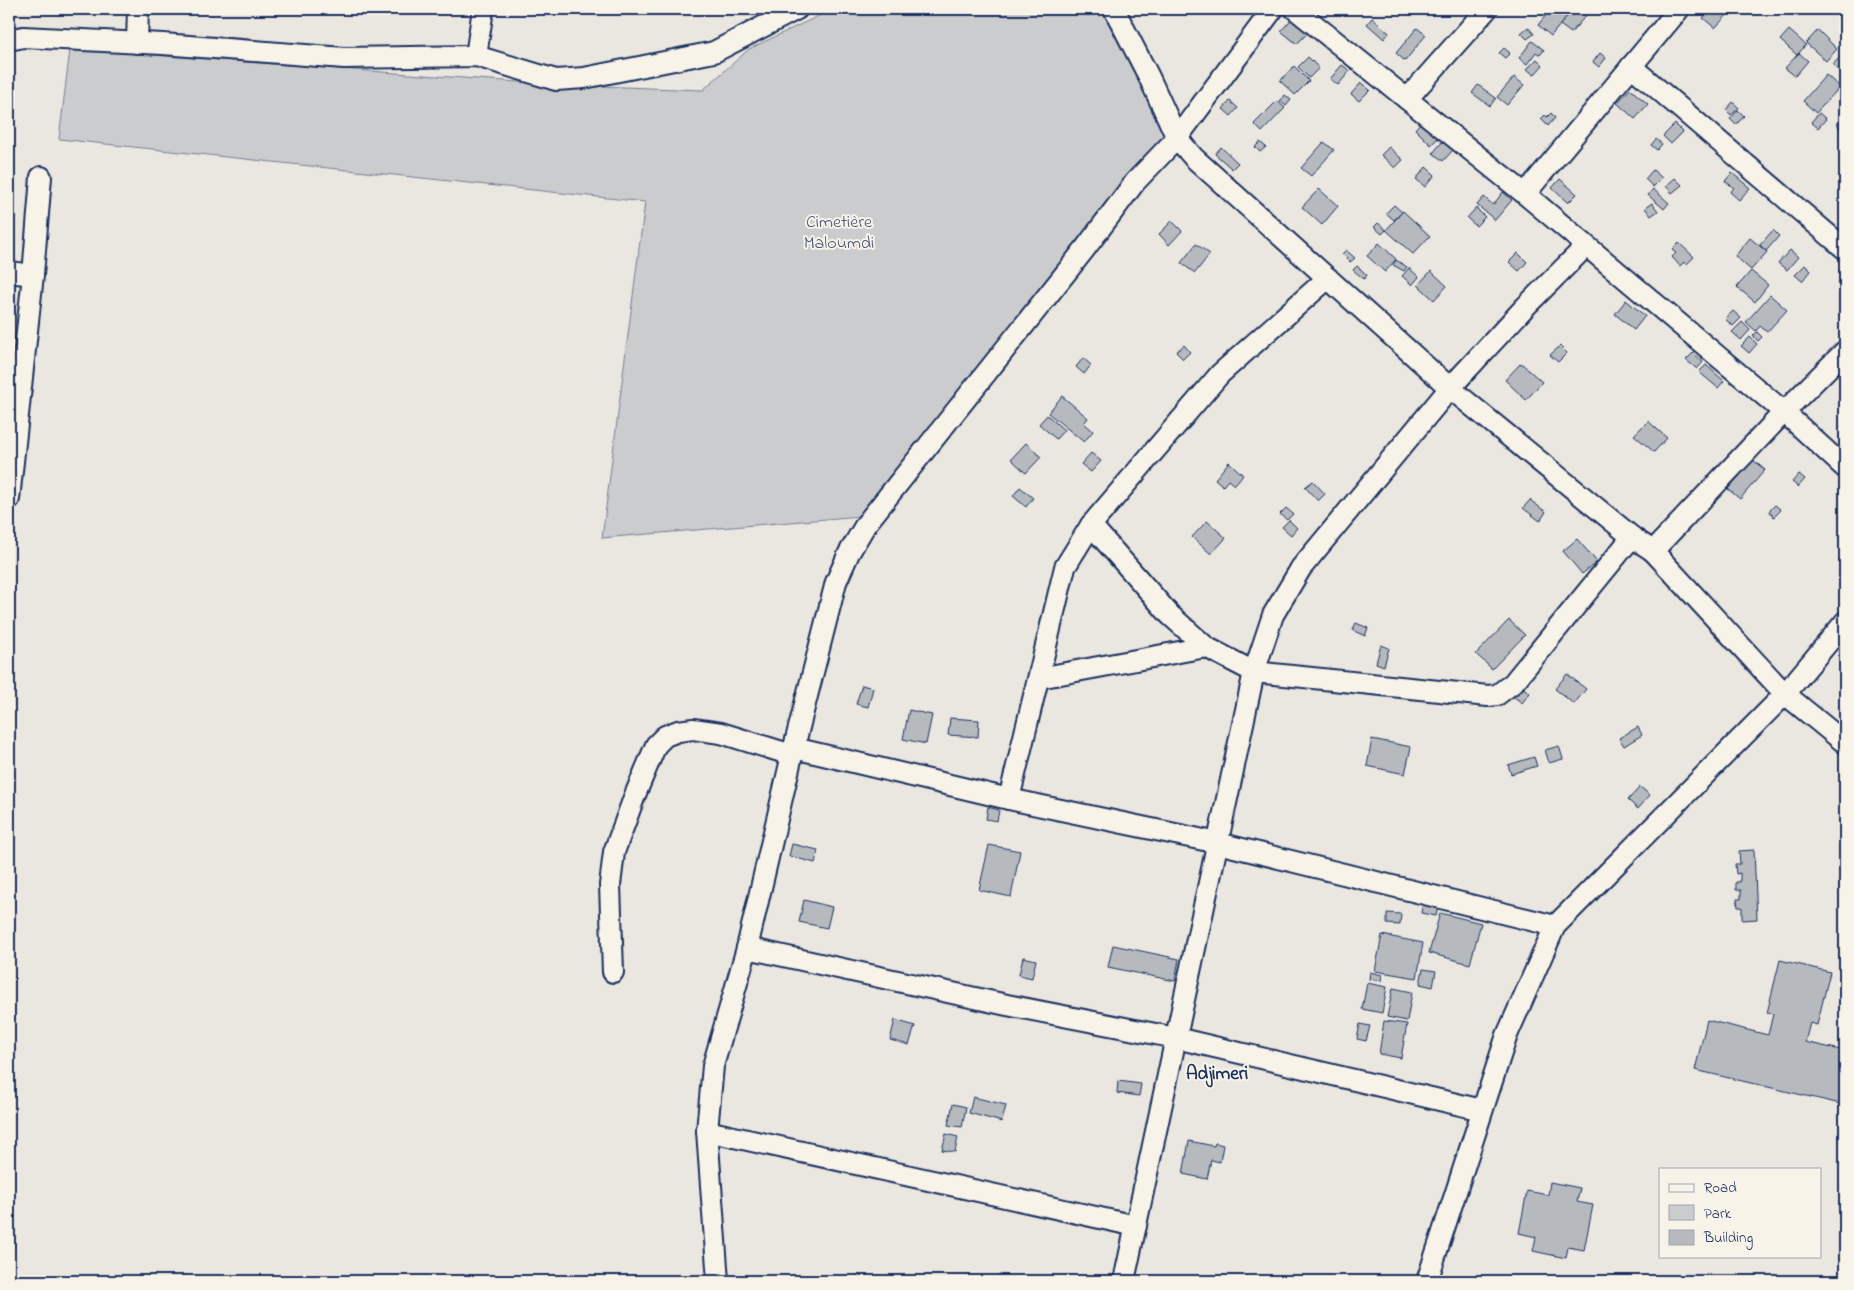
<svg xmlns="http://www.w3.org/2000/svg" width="1854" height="1290" font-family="'Indie Flower',sans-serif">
  <rect width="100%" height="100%" fill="#eae7e0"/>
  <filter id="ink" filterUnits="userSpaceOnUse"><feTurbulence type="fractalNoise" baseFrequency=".02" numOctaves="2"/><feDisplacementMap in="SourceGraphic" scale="10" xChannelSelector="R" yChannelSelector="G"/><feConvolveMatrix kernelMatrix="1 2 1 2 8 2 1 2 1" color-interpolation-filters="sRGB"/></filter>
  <g filter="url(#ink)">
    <!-- green -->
    <path fill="#cbcccd" stroke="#737e96" d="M833,9H1115L1168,133L861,516L602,538L645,202L59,139L70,49L545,84L703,90L749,49Z"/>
    <!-- building -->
    <g fill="#b6babf" stroke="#1b2f5e">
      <path d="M1551,9H1561L1569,14L1551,36L1538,25Z"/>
      <path d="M1573,9H1582L1588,13L1571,33L1560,25Z"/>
      <path d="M1711,9H1726L1730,12L1715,28L1703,18Z"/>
      <path d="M1296,14L1312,28L1297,44L1281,31Z"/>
      <path d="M1372,18L1389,33L1384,39L1367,24Z"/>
      <path d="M1528,27L1534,34L1527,39L1521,33Z"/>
      <path d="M1417,28L1426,35L1405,61L1396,53Z"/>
      <path d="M1789,30L1806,45L1797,55L1780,40Z"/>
      <path d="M1818,30L1837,49L1826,61L1806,43Z"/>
      <path d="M1532,41L1544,50L1540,55L1536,52L1527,64L1519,58Z"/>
      <path d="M1504,48L1510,53L1505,58L1499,53Z"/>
      <path d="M1600,53L1606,58L1599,67L1593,62Z"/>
      <path d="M1799,53L1808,61L1795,76L1785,68Z"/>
      <path d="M1845,53V65L1839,71L1833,64Z"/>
      <path d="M1308,57L1319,68L1309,78L1298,67Z"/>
      <path d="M1537,59L1543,65L1534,75L1527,69Z"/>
      <path d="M1342,65L1350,71L1338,85L1330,79Z"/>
      <path d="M1294,66L1309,81L1295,95L1280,81Z"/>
      <path d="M1826,75L1840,87L1816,113L1803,101Z"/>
      <path d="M1514,77L1524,85L1507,105L1497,97Z"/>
      <path d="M1361,83L1370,90L1359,101L1351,94Z"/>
      <path d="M1478,85L1496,98L1490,106L1472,93Z"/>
      <path d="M1630,89L1648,104L1635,119L1617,103Z"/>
      <path d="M1285,95L1291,100L1286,106L1280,101Z"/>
      <path d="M1230,101L1238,108L1231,116L1223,109Z"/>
      <path d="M1277,101L1285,108L1262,132L1254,124Z"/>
      <path d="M1733,102L1739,108L1731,115L1726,110Z"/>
      <path d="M1738,110L1744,116L1736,125L1730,119Z"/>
      <path d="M1551,113L1555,118L1548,126L1541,119L1545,115L1547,117Z"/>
      <path d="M1819,113L1826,119L1818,128L1811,122Z"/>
      <path d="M1842,120L1845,123V128L1842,131L1837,124Z"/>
      <path d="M1421,122L1438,138L1431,145L1415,129Z"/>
      <path d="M1675,124L1683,132L1671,144L1663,136Z"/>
      <path d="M1656,139L1662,144L1657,150L1651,145Z"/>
      <path d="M1443,141L1453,150L1443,161L1433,153Z"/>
      <path d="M1260,142L1266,147L1260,152L1255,147Z"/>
      <path d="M1324,142L1334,150L1311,176L1301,168Z"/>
      <path d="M1221,147L1238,163L1232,169L1215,154Z"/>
      <path d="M1389,147L1403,160L1395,168L1381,155Z"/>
      <path d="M1426,167L1435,175L1425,187L1416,179Z"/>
      <path d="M1653,170L1662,178L1653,187L1645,179Z"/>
      <path d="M1732,173L1750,188L1739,200L1730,192L1734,188L1725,181Z"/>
      <path d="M1675,178L1682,185L1672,193L1666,186Z"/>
      <path d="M1560,179L1577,194L1568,203L1552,188Z"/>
      <path d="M1319,189L1338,206L1322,225L1302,207Z"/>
      <path d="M1653,189L1669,203L1664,209L1648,195Z"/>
      <path d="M1503,192L1512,200L1495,220L1477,205L1484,197L1493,205Z"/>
      <path d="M1652,203L1658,211L1651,216L1645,208Z"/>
      <path d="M1394,205L1402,212L1394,220L1386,213Z"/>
      <path d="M1476,208L1485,217L1476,226L1467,218Z"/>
      <path d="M1403,211L1430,236L1413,254L1386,230Z"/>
      <path d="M1172,221L1182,231L1169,245L1159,234Z"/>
      <path d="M1378,223L1386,230L1382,234L1374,227Z"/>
      <path d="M1773,230L1779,236L1766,251L1760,245Z"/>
      <path d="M1750,238L1767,252L1751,270L1735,256Z"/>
      <path d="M1379,243L1396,259L1385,272L1367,256Z"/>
      <path d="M1679,243L1694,257L1686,265L1684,262L1680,266L1672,257L1676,253L1672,250Z"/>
      <path d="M1196,244L1210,254L1195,273L1181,263Z"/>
      <path d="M1346,250L1355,258L1350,262L1342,254Z"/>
      <path d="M1790,250L1798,257L1787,270L1778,263Z"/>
      <path d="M1518,253L1527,262L1519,271L1509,262Z"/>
      <path d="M1396,260L1407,267L1404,271L1393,265Z"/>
      <path d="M1805,265L1811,271L1802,281L1795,275Z"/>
      <path d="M1357,266L1367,275L1364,279L1353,270Z"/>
      <path d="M1409,268L1419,277L1412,285L1402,276Z"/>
      <path d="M1431,271L1447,286L1434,300L1418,285Z"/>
      <path d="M1751,271L1768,285L1755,302L1737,287Z"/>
      <path d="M1770,295L1787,310L1767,332L1760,326L1756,331L1746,322Z"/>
      <path d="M1626,300L1645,316L1634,330L1615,314Z"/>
      <path d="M1733,311L1741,318L1733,326L1725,319Z"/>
      <path d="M1742,322L1750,330L1741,340L1732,332Z"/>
      <path d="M1757,332L1762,337L1758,341L1753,336Z"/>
      <path d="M1750,337L1757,344L1749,353L1741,346Z"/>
      <path d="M1184,345L1190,352L1183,359L1176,352Z"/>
      <path d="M1560,346L1567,353L1558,362L1550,355Z"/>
      <path d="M1693,353L1703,362L1697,369L1686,360Z"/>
      <path d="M1083,358L1091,365L1084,374L1076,367Z"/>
      <path d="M1521,363L1542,382L1526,400L1505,380Z"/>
      <path d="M1706,365L1724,381L1718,388L1699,372Z"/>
      <path d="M1062,396L1088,418L1084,423L1093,431L1084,442L1048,413Z"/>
      <path d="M1047,415L1064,430L1056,439L1039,424Z"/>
      <path d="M1648,421L1667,438L1654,452L1634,435Z"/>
      <path d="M1026,443L1041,457L1026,473L1011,459Z"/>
      <path d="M1091,453L1101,461L1091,472L1081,464Z"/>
      <path d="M1753,460L1765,470L1740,499L1728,489Z"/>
      <path d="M1229,462L1243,475L1234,485L1228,480L1223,486L1215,479Z"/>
      <path d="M1799,474L1805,479L1798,487L1792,482Z"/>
      <path d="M1313,481L1325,494L1318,501L1305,487Z"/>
      <path d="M1020,487L1033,498L1026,507L1013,496Z"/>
      <path d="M1530,500L1546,512L1540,521L1523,508Z"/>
      <path d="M1775,505L1781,510L1774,517L1769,511Z"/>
      <path d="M1286,508L1293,514L1287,520L1280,514Z"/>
      <path d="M1289,520L1297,528L1291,535L1282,527Z"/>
      <path d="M1207,521L1226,538L1211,554L1192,537Z"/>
      <path d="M1577,539L1597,562L1582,574L1563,551Z"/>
      <path d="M1509,620L1525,635L1492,669L1476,654Z"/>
      <path d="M1356,623L1368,628L1365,636L1352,630Z"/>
      <path d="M1381,645L1389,648L1384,666L1376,663Z"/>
      <path d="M1567,674L1586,689L1574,704L1555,689Z"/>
      <path d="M862,685L873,688L868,707L856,704Z"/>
      <path d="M1521,686L1530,693L1522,703L1513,696Z"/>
      <path d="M909,710L932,715L926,744L903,739Z"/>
      <path d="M950,718L979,720L978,737L948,735Z"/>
      <path d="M1638,727L1642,735L1624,746L1619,738Z"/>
      <path d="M1372,739L1411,747L1405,774L1367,766Z"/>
      <path d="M1559,746L1563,759L1549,763L1545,750Z"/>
      <path d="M1534,757L1537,766L1511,774L1508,765Z"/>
      <path d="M1640,787L1650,795L1638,809L1628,800Z"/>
      <path d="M988,807L999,810L997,821L986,819Z"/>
      <path d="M792,844L818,850L815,863L789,856Z"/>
      <path d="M989,845L1020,851L1011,897L979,890Z"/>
      <path d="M1754,850L1757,919L1742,920V907H1738L1737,899H1741V890H1736V882H1740V873L1736,874L1735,864H1740L1739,851Z"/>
      <path d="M804,900L832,907L827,928L799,922Z"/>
      <path d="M1423,903L1438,906L1436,916L1421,913Z"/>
      <path d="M1387,913L1401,914L1400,925L1387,924Z"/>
      <path d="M1440,913L1481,923L1470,964L1429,953Z"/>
      <path d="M1382,935L1423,943L1417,978L1375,971Z"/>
      <path d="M1113,945L1179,959L1175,981L1108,967Z"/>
      <path d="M1023,957L1036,960L1032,978L1019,975Z"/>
      <path d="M1780,960L1830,972L1817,1025L1810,1023L1805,1042L1845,1051V1105L1695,1070L1707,1020L1768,1035L1773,1014L1767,1013Z"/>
      <path d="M1423,969L1436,971L1433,987L1420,984Z"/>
      <path d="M1370,972L1382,975L1381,981L1369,979Z"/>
      <path d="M1367,983L1387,987L1382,1013L1362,1009Z"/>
      <path d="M1393,988L1412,992L1407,1021L1387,1017Z"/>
      <path d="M895,1020L915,1026L909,1045L890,1040Z"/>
      <path d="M1384,1021L1407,1024L1401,1058L1379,1054Z"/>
      <path d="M1360,1024L1370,1026L1366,1041L1357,1039Z"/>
      <path d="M1118,1081L1141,1084L1139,1096L1117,1093Z"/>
      <path d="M973,1097L1006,1105L1002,1122L969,1113Z"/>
      <path d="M953,1104L966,1107L962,1127L948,1125Z"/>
      <path d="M946,1134L958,1137L955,1152L942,1150Z"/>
      <path d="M1189,1141L1214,1146L1215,1143L1223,1145L1220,1162L1211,1160L1207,1179L1183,1174Z"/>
      <path d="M1550,1182L1580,1188L1577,1202L1593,1205L1584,1250L1568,1247L1566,1258L1533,1251L1536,1237L1519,1233L1527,1191L1548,1195Z"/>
    </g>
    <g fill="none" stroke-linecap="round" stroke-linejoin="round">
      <defs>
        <g id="minor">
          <path d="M1114,9L1149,77L1177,138L1194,158L1450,388L1632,537L1653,551L1785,694L1845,743"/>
          <path d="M1295,9L1525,194L1784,412L1845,468"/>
          <path d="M9,40L23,37L163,44L344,58L476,56L556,80L584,78L714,52L797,9"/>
          <path d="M137,43L138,9"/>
          <path d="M476,56L483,9"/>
          <path d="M1631,66L1845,249"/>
          <path d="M1407,99L1487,9"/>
          <path d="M1525,194L1679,9"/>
          <path d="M9,272L33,275"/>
          <path d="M9,499L33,275L41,177"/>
          <path d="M1091,525L1170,615L1206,647L1254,672L1488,696L1497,695L1513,683L1632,537"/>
          <path d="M1653,551L1784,412L1845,351"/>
          <path d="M1039,678L1206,647"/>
          <path d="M794,748L1009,799L1218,843L1555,926"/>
          <path d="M1009,799L1065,567L1091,525L1220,374L1328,278"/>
          <path d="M747,948L1007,1005L1176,1038L1482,1110"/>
          <path d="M613,972L610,885L614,852L635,795L656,745L665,736L678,731L693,729L721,733L792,755"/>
          <path d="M707,1131L1136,1226"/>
          <path d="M718,1281L707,1131L713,1066L747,948L792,755L836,582L849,553L866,524L1084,250L1135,182L1177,138L1273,9"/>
          <path d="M1124,1281L1254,672L1273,615L1301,568L1450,388L1525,307L1586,246"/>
          <path d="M1427,1281L1507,1035L1555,926L1785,694L1845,622"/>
        </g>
      </defs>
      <!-- minor casing -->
      <use href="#minor" stroke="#1b2f5e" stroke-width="24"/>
      <!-- minor -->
      <use href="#minor" stroke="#f7f3e8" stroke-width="20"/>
    </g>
  </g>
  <g text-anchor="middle" stroke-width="4" stroke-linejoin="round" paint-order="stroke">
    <!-- park labels -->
    <g font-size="18" fill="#47567a" stroke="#f7f3e8">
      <text x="839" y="227">Cimetière<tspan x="839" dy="21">Maloumdi</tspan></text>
    </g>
    <!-- neighbourhood labels -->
    <g font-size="19" font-weight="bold" fill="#1b2f5e" stroke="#f7f3e8">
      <text x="1217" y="1079">Adjimeri</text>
    </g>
  </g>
  <!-- margin -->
  <rect width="1854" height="1290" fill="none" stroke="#f7f3e8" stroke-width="30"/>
  <rect x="15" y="15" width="1824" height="1260" fill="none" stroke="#1b2f5e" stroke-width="2" filter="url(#ink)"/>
  <!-- legend -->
  <rect x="1659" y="1168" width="162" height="90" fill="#f7f3e8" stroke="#9fa5b1"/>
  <rect x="1669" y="1184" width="25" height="8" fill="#f7f3e8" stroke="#9fa5b1"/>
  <text x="1704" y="1192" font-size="15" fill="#1b2f5e">Road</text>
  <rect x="1669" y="1205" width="25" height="15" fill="#cbcccd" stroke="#9fa5b1"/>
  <text x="1704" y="1218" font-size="15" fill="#1b2f5e">Park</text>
  <rect x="1669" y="1230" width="25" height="15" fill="#b6babf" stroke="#9fa5b1"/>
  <text x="1704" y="1242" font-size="15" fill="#1b2f5e">Building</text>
</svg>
